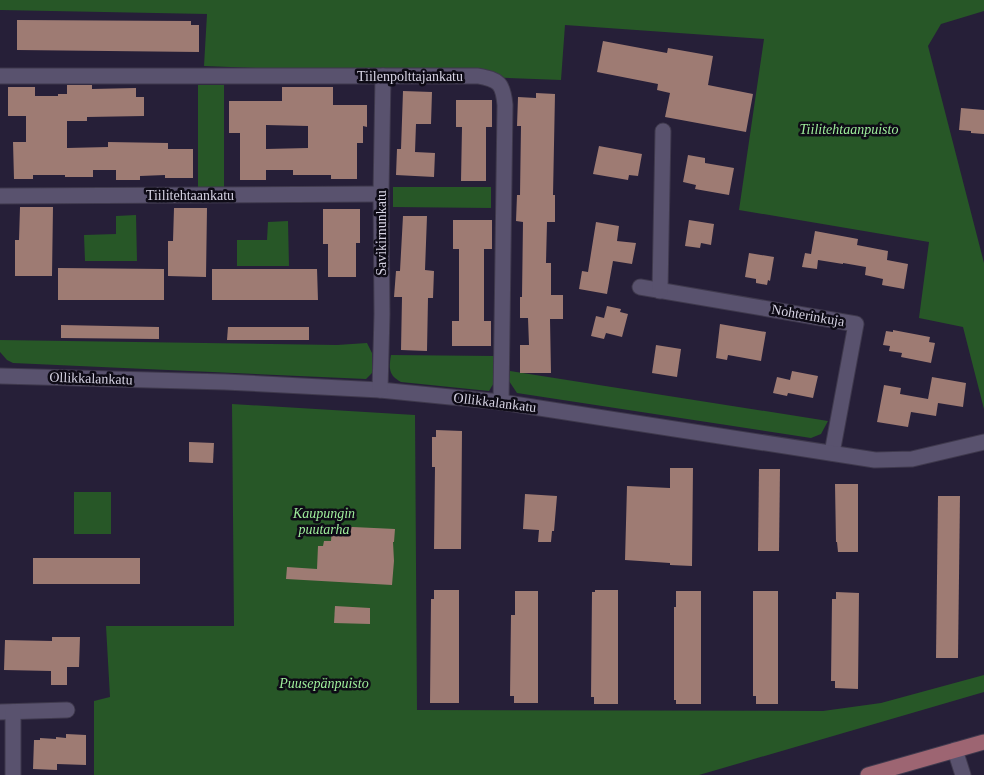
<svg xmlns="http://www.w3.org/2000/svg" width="984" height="775" font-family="'Times New Roman',serif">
  <rect width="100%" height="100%" fill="#261f38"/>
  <!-- green -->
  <g fill="#275727">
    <path d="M0,0H984V11L941,24L928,46L984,263V409L963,327L919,318L929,242L739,210L764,39L565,25L561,80L204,66L207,14L0,10Z"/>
    <rect x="198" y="85" width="26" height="102"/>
    <path d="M393,187H491V208L393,207Z"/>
    <path d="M136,215L137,261H85L84,235L116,234V216Z"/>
    <path d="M288,221L289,266H237V240H267L268,222Z"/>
    <path d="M0,340L337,345L367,343L372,353V373L366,379L13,363L7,360L0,352Z"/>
    <path d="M391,355L494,356L495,381L489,391L401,382C388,375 389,368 391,355Z"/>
    <path d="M510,371L828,421L821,434L811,438L517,393L509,381Z"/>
    <path d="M232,404L415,415L417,710L823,711L881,703L984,675V692L699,775H94V701L110,697L106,626H234Z"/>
    <rect x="74" y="492" width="37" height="42"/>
  </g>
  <!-- building -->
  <g fill="#9e7b73" fill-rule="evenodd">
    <path d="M17,20L191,21V25H199V52L17,50Z"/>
    <path d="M603,41L667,53L668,48L713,56L708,85L753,94L746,132L665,117L670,93L657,90L658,84L597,72Z"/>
    <path d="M67,85H92V89L136,88V97H144V116L87,117V121H67V148L108,147V142L168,143V149H193V178H165V175L140,176V180H116V170H93V177H65V175H33V179H14L13,142H26V116H8V87H35V96H58V94H67Z"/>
    <path d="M282,87H333V105H367V127L363,126V143H357V179H331V175H293V170H266V180H240V133H229V101H282ZM266,125L308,126V148L266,149Z"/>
    <path d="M403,91L432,92L431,124H416L415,152L435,153L434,177L396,175L397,149H401Z"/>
    <path d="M536,93L555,94L553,195H555V222H547L546,263H551V295H563V319H550L551,373H520V345H529L528,318H520V297H522L523,222L516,221L517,195H520L521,126H517L518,97L536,98Z"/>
    <path d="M456,100H492V127H486V181H461L462,127H456Z"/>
    <path d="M961,108L984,110V134L971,133V131L959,130Z"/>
    <path d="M599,146L642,154L638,176L629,175L628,180L593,174Z"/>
    <path d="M688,155L705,158V163L734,168L729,195L695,189L696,185L683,182Z"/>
    <path d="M20,207H53L52,276H15V240H19Z"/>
    <path d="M174,208H207L206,277L168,276V241H173Z"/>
    <path d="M323,209H360V243H356V277H328V244H323Z"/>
    <path d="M403,216H427L425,270L434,271L433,298H428L427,351L401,350L402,297H394L396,271H400Z"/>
    <path d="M453,220H492V249H484V321H491V346H452V321H459V249H453Z"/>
    <path d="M689,220L714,224L711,245L701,243L700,248L685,246Z"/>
    <path d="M596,222L619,226L617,241L636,243L632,264L613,261L607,294L579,289L582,271L588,272Z"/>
    <path d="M815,231L858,239L857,245L888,251L887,260L908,264L904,289L882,285L883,279L865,275L866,267L843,263V264L818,260L817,269L802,267L805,253L811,254Z"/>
    <path d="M749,253L774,257L770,281L768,280L767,285L756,283V279L745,277Z"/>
    <path d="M58,268L164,269V300H58Z"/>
    <path d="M212,269H317L318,300H212Z"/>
    <path d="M607,306L621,309L620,312L628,314L622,337L606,333L604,339L591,336L596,316L604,318Z"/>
    <path d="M720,324L766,332L761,361L728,355L727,360L716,358Z"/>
    <path d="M61,325L159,327V339L61,338Z"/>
    <path d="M228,327H309V340H227Z"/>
    <path d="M893,330L930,337L929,342L935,343L931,363L901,357L902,353L889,351L890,346L883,345L886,331L893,332Z"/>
    <path d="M656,345L681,349L677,377L652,373Z"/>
    <path d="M792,371L818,376L813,398L788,393L787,396L773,393L777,377L790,380Z"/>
    <path d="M932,377L966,383L963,407L938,403L936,416L911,412L908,427L877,422L884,385L901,388L900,394L928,399Z"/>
    <path d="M436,430L462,431L461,549H434L435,467H432V437H436Z"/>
    <path d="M189,442L214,443L213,463L189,462Z"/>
    <path d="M670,468H693L692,566L670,565V563L625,560L627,486L670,488Z"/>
    <path d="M759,469H780L779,551H758Z"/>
    <path d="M835,484H858V552H838L837,542H836Z"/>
    <path d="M525,494L557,496L554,531H552L551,542H538L539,530L523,529Z"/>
    <path d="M938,496H960L958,658H936Z"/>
    <path d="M332,526L395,529L394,542H393L394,561L392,585L286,579L287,567L317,569L318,546H323L324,541H331Z"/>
    <rect x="33" y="558" width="107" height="26"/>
    <path d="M434,590H459V703H430L431,599H434Z"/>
    <path d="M595,590H618V704H594V697H591L592,592H595Z"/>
    <path d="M515,591H538V703H514V696H510L511,615H515Z"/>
    <path d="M676,591H701V704H676V700H674V607H676Z"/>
    <path d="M753,591H778V704H756V696H753Z"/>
    <path d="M836,592L859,593L858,689L835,688V681H831L832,599H836Z"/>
    <path d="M335,606L370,608V624L334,623Z"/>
    <path d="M52,637H80L79,667H67V685H51V671L4,670L5,640L52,641Z"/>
    <path d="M66,734L86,735V765L57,764V770L33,769L34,740H40V738L56,739V737L66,738Z"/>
  </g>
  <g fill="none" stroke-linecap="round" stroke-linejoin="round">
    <defs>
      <g id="minor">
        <path d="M0,76H478C499,80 503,83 505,105L501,402"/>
        <path d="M0,196L381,194"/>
        <path d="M640,287L856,324L832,453"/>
        <path d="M660,291L663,131"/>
        <path d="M0,376L225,382L380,390L501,402L875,460L912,459L984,442"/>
        <path d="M380,390L382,314L381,194L383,76"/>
        <path d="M0,712L67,710"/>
        <path d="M955,750L963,775"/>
        <path d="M13,775V712"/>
      </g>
      <path id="major" d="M868,775L984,742"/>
    </defs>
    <!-- minor casing -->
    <use href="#minor" stroke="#3f394d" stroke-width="17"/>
    <!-- major casing -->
    <use href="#major" stroke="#3f394d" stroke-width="17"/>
    <!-- minor -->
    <use href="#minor" stroke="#59526e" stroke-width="15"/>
    <!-- major -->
    <use href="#major" stroke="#9d6572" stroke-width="15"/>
  </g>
  <g text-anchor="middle" stroke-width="5" stroke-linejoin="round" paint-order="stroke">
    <!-- street labels -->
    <g font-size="14" fill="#d6d3e3" stroke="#0e0b16">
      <text x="410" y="81">Tiilenpolttajankatu</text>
      <text x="190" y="200">Tiilitehtaankatu</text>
      <text transform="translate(381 233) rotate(-90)" y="5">Savikirnunkatu</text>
      <text transform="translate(808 315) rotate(10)" y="5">Nohterinkuja</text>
      <text transform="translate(91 378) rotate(2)" y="5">Ollikkalankatu</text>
      <text transform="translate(495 402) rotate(7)" y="5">Ollikkalankatu</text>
    </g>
    <!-- park labels -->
    <g font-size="14" font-style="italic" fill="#9eed9b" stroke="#0e0b16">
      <text x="849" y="134">Tiilitehtaanpuisto</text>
      <text x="324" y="518">Kaupungin<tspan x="324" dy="16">puutarha</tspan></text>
      <text x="324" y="688">Puusepänpuisto</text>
    </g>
  </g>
</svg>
